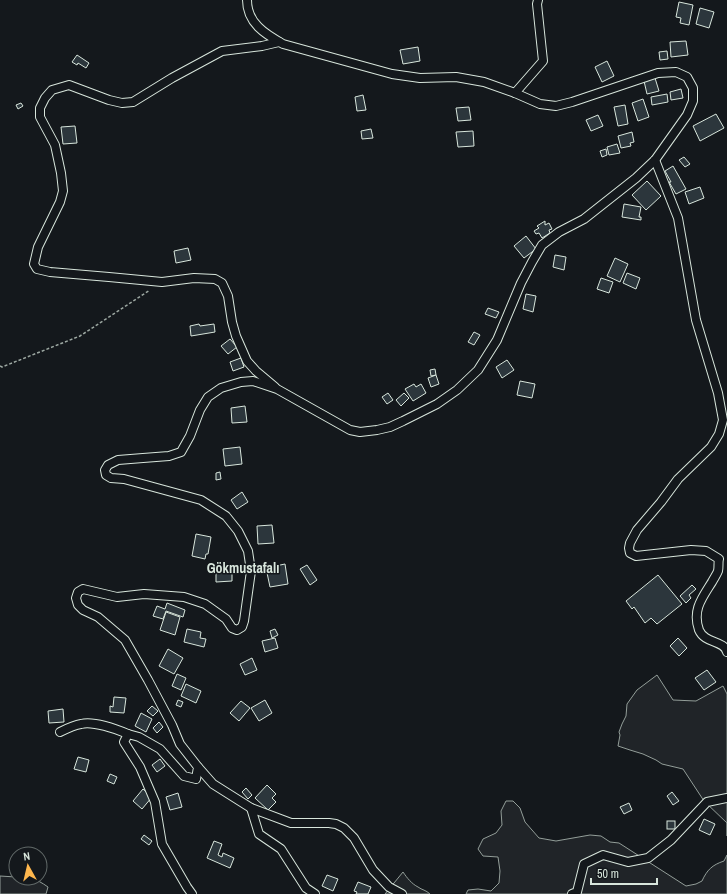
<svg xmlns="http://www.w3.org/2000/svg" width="727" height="894" font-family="'Archivo Narrow',sans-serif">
  <rect width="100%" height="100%" fill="#14181c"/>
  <!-- green -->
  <g fill="#202428" stroke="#939e99">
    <path d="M657,675L673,700L696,701L723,686L727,694V836V823L704,801L683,769L662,764L656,760L643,754L630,750L618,746L620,735L619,732L622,724L626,716L627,704L637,690Z"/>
    <path d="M506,801H513L520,808L525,822L539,838L556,841L590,835L601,836L610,842L619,843L686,886L696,884L702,881C707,870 712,865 724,861L727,855V894H466L468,890L478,889L491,891L499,883L500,871L498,857L483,856L478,849L483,839L496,833L502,825L501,811Z"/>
    <path d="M403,872C407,878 412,884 418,887C422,890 426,890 430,894H385Z"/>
    <path d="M0,876L16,877V878C32,878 35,878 48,887L46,894H0Z"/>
  </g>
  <!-- building -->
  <g fill="#2c363c" stroke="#d8e6dc">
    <path d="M679,2L693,5L689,25L680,23L681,18L676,17Z"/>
    <path d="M700,8L714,12L709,28L696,24Z"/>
    <path d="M686,41L688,55L671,57L670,42Z"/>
    <path d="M418,47L420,61L403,64L400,50Z"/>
    <path d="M667,51L668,59L660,60L659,52Z"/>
    <path d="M77,55L89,63L86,68L78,63L77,65L72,62Z"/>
    <path d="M607,61L614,76L602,82L595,67Z"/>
    <path d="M655,78L659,91L647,94L644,81Z"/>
    <path d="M681,89L683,98L671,100L670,92Z"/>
    <path d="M667,94L668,102L652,105L651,97Z"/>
    <path d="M363,95L366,110L357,111L355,97Z"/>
    <path d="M643,99L649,117L638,121L632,103Z"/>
    <path d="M21,103L23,106L18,109L16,105Z"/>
    <path d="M625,105L628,124L618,126L614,107Z"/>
    <path d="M469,107L471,120L458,121L456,108Z"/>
    <path d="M716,114L724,128L700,141L693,126Z"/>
    <path d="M598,115L603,126L591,131L586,120Z"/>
    <path d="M75,126L77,143L63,144L61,127Z"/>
    <path d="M371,129L373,138L362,139L361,131Z"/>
    <path d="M473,131L474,146L458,147L456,132Z"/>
    <path d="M632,132L634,142L630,143L631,146L621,148L618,136Z"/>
    <path d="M617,144L620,153L609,155L607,147Z"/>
    <path d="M606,149L607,155L602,157L600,151Z"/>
    <path d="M684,157L690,164L685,167L679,160Z"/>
    <path d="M673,166L686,189L676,194L669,182H671L665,171Z"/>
    <path d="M647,181L661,196L646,210L632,195Z"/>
    <path d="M700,187L704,198L689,204L685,192Z"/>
    <path d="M624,204L641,207L639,217H641V220L622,217Z"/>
    <path d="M545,221V225L549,223L552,229L549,230L550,233L542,238L539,233L536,234L534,231L539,228L537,226Z"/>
    <path d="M526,236L536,249L524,258L514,246Z"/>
    <path d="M188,248L191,260L176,263L174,251Z"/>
    <path d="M555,255L566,257L564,270L553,267Z"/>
    <path d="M615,258L628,264L620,282L607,276Z"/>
    <path d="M627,273L640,278L636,289L623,283Z"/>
    <path d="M601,278L613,282L609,293L597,289Z"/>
    <path d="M526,294L536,296L533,312L523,309Z"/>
    <path d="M488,308L499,312L496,318L485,314Z"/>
    <path d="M199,324L200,326L214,324L215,332L191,336L190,326Z"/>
    <path d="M474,332L480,335L474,345L468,342Z"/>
    <path d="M230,339L237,347L228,354L221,346Z"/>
    <path d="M241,358L244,367L233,371L230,362Z"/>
    <path d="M507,360L514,370L502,378L496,367Z"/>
    <path d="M435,369L436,375L431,376L430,370Z"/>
    <path d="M436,375L439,384L431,387L428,378Z"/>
    <path d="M520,381L535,384L532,398L517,395Z"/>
    <path d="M414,384L416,387L421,384L426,393L413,401L405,389Z"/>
    <path d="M388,393L393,400L387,404L382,397Z"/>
    <path d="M404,393L409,398L401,406L396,400Z"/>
    <path d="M245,406L247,422L232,423L231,408Z"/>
    <path d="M240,447L242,464L225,466L223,449Z"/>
    <path d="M220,472L221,479L216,480V473Z"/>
    <path d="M242,492L248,502L237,509L231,500Z"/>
    <path d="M272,525L274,543L258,544L257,526Z"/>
    <path d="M196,534L211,537L208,554H206L205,559L192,556Z"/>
    <path d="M285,564L288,584L270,587L266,568Z"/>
    <path d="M307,565L317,580L310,585L300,569Z"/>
    <path d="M232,572V581L216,582V573Z"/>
    <path d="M658,575L682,604L657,624L651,618L645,623L634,607L632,609L626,601Z"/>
    <path d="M692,585L696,589L689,595L691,598L686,603L680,596Z"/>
    <path d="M167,603L185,610L183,617L166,611L163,619L153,616L157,606L165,609Z"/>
    <path d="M166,612L180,617L175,635L160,630Z"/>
    <path d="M187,629L201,632L200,638L206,639L204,647L184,642Z"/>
    <path d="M275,629L278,635L272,638L270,631Z"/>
    <path d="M275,638L278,648L265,652L262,641Z"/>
    <path d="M678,638L687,648L679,656L670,646Z"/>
    <path d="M168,649L183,658L174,674L159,666Z"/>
    <path d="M252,658L257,670L245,675L240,664Z"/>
    <path d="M707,670L716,682L704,690L695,678Z"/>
    <path d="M177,674L186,678L181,690L172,686Z"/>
    <path d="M186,684L201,691L196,703L181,696Z"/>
    <path d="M114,697L126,698L124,713L110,712V706L113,707Z"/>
    <path d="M178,700L183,702L181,707L176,705Z"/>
    <path d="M265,700L272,713L259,721L251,708Z"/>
    <path d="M241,701L250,708L239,721L230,713Z"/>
    <path d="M152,706L158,711L153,716L147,711Z"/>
    <path d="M63,709L64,722L49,723L48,711Z"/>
    <path d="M141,713L152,719L146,732L135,726Z"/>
    <path d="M159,722L163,727L157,733L153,728Z"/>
    <path d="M78,757L89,760L86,772L74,769Z"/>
    <path d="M160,759L165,766L157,772L152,765Z"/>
    <path d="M110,774L117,777L114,784L107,781Z"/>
    <path d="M267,785L276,794L272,798L276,802L268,810L255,798Z"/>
    <path d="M246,788L252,795L248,799L242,792Z"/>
    <path d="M143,789L152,797L142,809L133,801Z"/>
    <path d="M672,792L679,801L673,805L667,796Z"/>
    <path d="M178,793L182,807L170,810L166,797Z"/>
    <path d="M629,803L632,810L624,814L620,807Z"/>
    <path d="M704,819L715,824L710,835L699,830Z"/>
    <rect x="667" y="821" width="8" height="8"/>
    <path d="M144,835L152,841L149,845L141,839Z"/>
    <path d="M214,841L222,844L218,855L222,857L223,853L234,858L230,868L207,858Z"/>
    <path d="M327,875L338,879L333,891L322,886Z"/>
    <path d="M358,882L371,887L368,894H356L357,892L354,891Z"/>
  </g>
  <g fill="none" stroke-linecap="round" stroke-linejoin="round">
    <defs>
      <g id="minor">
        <path d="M515,93L543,61L537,4L538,0"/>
        <path d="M655,160L678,218L696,320L718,393L723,420L719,434L711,447L678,479L661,502L637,530L630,543L629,548L630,553L636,556L691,550L706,551L719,559C718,562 719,567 718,571C717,574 714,578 712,582C702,598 692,610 699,630C705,644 724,640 727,652"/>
        <path d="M275,387L256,371L247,361L236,336L232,322L228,296L222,283L215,279L194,278L162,282L109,277L50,272L37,269L34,264L38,247L60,202L63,191L61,173L55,145L40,117V108L45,98L52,90L69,85L109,100L122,103L133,102L172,78L222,51L262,46L279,42"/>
        <path d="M60,732C66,729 74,725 81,724C93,721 116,729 128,734"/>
        <path d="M198,767L213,784L251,808L291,823H329L336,824L344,828L354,838L373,870L389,887L402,894"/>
        <path d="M251,808L259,834L281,849L306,888L315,894"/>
        <path d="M192,894L187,887L162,844L155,802L140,767L124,742L128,734L139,737L160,749L184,776L196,779L198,767L180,744L172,725L148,680L125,640L98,617L83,610L78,605L76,598L78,592L83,589L117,597L144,594L184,597L205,604L226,619L232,628L237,630L242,627L244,621L251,571L248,551L238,531L226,516L201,500L124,479L111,478L106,475L105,470L108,465L118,460L143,458L169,456L181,452L190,436L200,410L208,397L221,388L241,382L253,381L277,389L350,430L360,432L377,430L390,427L403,421L437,404L457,390L478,370L497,340L521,283L532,262L542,245L559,232L584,219L636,178L655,160L687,115L693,101V88L687,77L676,72L658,73L572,102L556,106L540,104L515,93L484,82L456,77L420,78L392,74L283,44C265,34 247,23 247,0"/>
        <path d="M572,894L577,892L584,864L603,855L628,862L648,858L671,840L707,802L727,798"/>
      </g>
    </defs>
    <!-- minor casing -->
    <use href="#minor" stroke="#d8e6dc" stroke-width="10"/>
    <!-- path -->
    <path stroke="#9da8a2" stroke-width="1.5" stroke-dasharray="3 2" stroke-linecap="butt" d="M0,366L2,367L80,336L150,290"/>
    <!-- minor -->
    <use href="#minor" stroke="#14181c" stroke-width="8"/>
  </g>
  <g text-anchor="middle" stroke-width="3" stroke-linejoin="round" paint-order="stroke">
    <!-- quarter labels -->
    <g font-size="14" font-weight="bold" fill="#d8e6dc" stroke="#14181c">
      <text x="243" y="573">Gökmustafalı</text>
    </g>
  </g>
  <!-- north arrow -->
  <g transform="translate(28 866) rotate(352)"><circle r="19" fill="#14181c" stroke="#626a69"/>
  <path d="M0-3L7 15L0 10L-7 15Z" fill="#ffb74d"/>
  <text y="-6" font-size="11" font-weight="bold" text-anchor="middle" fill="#d8e6dc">N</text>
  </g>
  <!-- scale -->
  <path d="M591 878v6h66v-6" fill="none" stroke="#d8e6dc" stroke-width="2"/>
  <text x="597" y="878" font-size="12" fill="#d8e6dc" stroke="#14181c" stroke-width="3" paint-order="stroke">50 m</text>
</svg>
